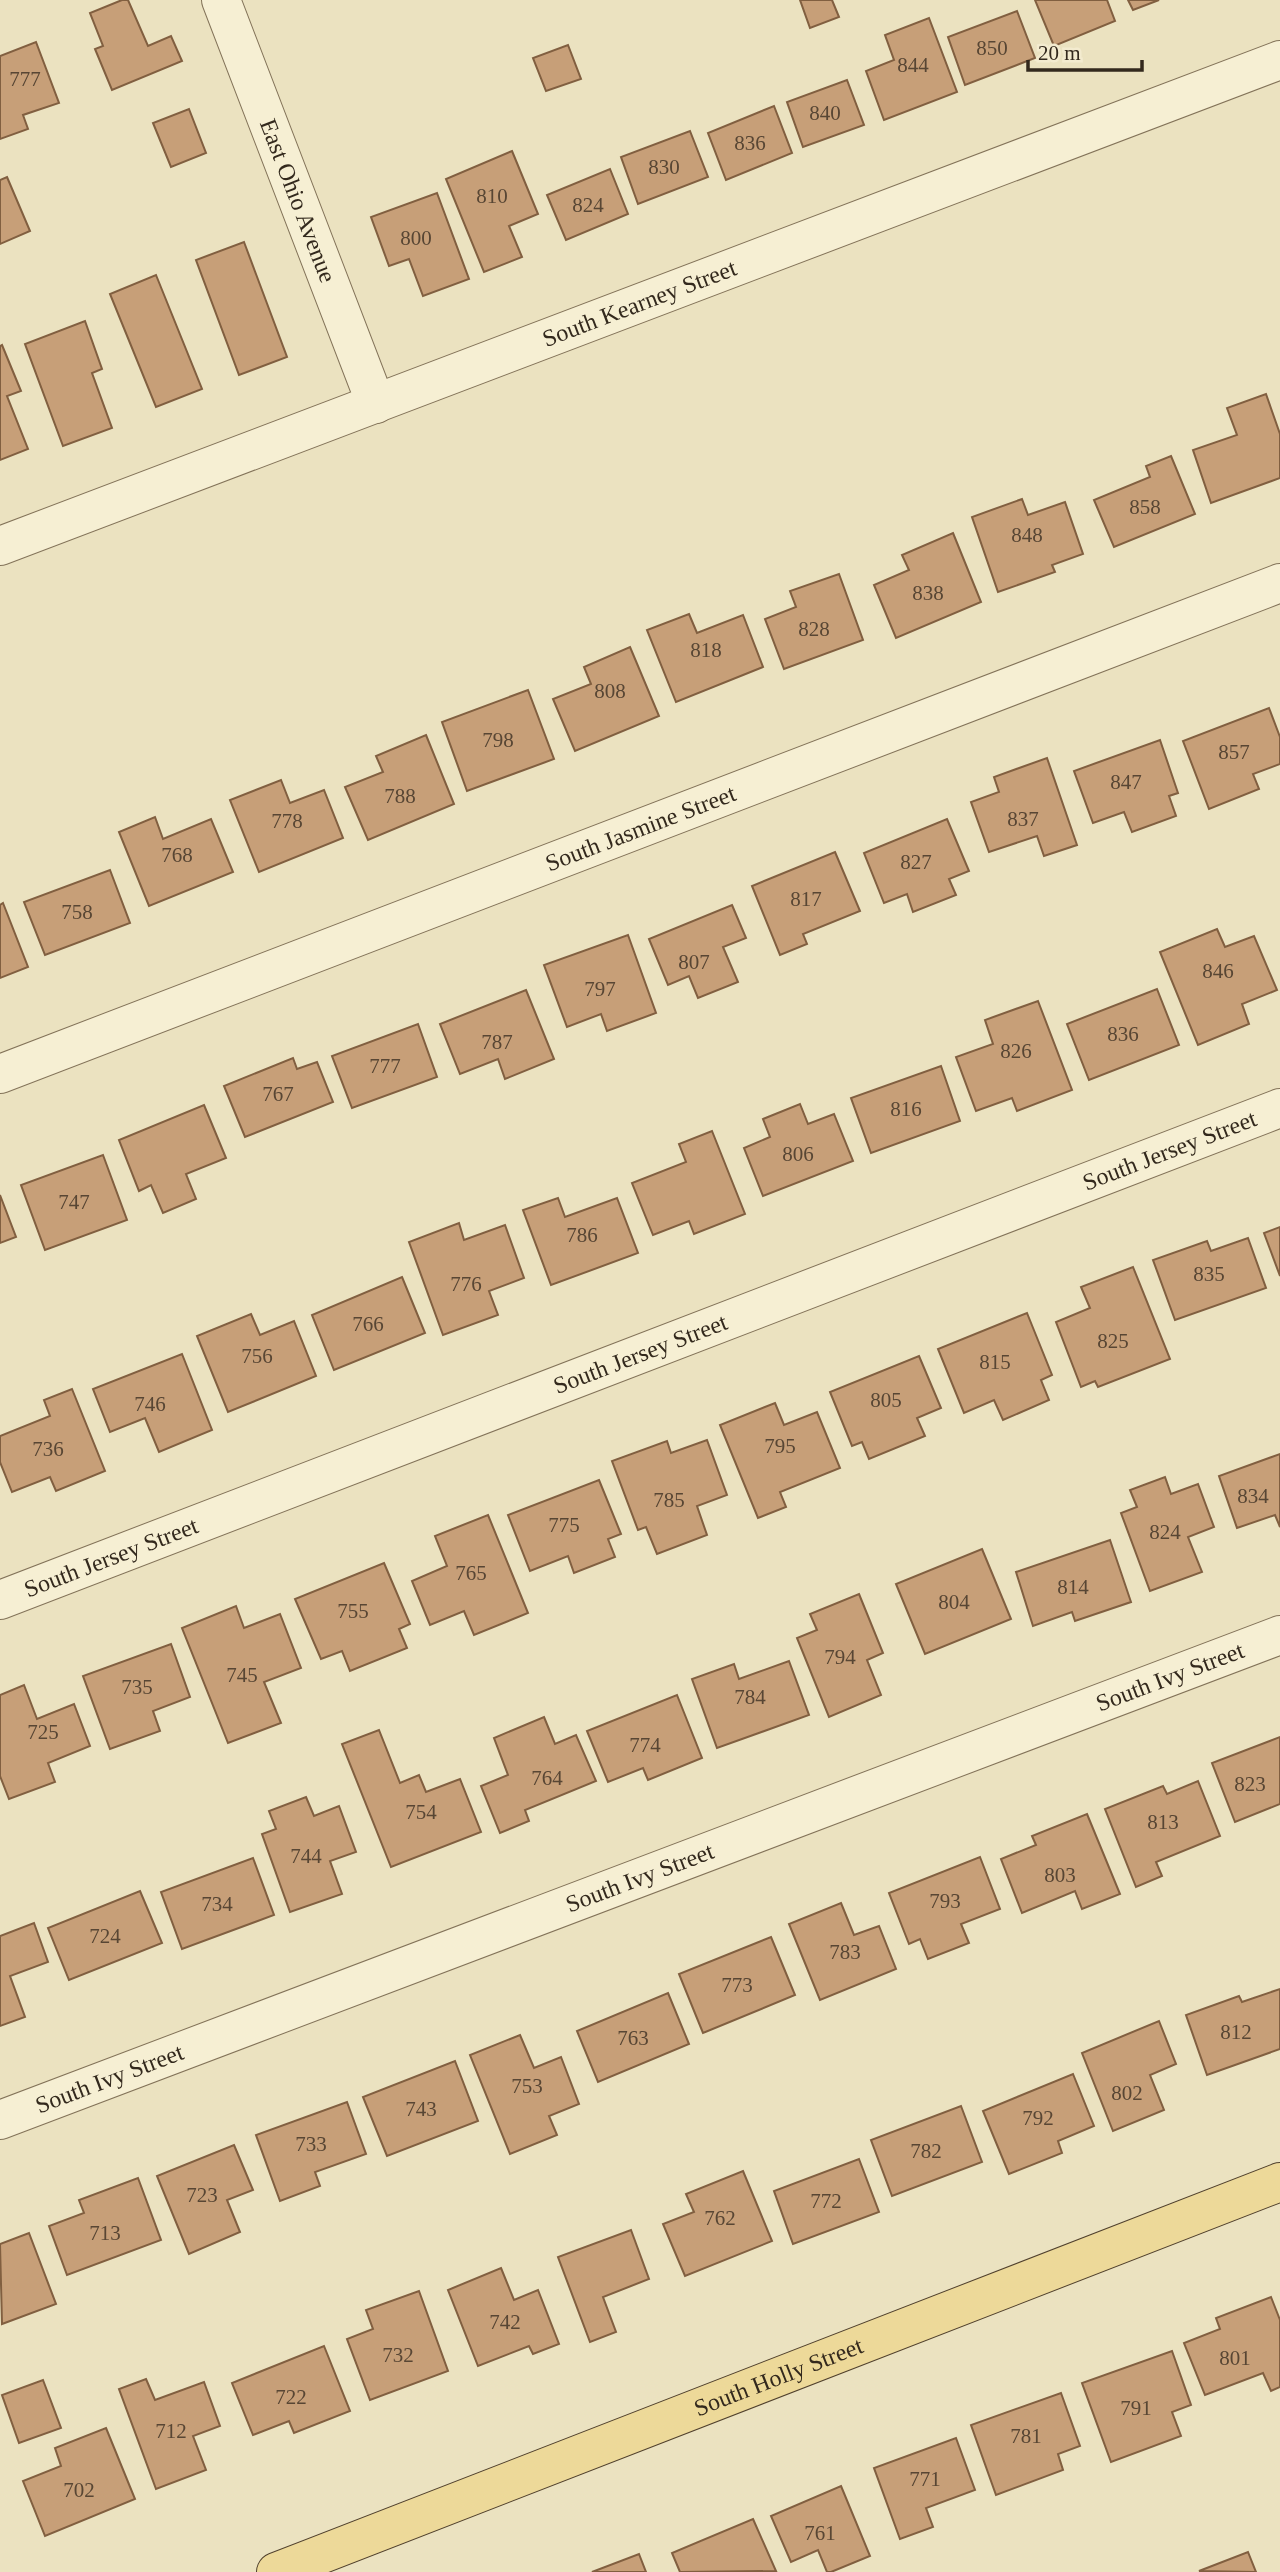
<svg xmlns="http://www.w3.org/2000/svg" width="1280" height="2572" font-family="'Times New Roman',serif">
  <rect width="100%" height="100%" fill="#ebe2c0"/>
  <!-- building -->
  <g fill="#c79f78" stroke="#815f40" stroke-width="2">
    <path d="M122,0H128L148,46L171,36L182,61L112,90L95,49L103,46L90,13Z"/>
    <path d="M800,0H832L839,17L810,28Z"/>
    <path d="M1035,0H1107L1115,21L1054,46Z"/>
    <path d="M1128,0H1159L1133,10Z"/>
    <path d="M1017,11L1035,58L965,85L948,37Z"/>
    <path d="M929,18L957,92L884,120L866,71L894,60L885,35Z"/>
    <path d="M36,42L59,103L23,115L28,129L0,139V56Z"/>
    <path d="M568,45L581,79L546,91L533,58Z"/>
    <path d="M847,80L864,125L803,147L787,102Z"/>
    <path d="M774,106L792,153L726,180L708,133Z"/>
    <path d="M189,109L206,153L171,167L153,123Z"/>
    <path d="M690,131L708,177L638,204L621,157Z"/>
    <path d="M512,151L538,214L509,226L522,257L484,272L446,179Z"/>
    <path d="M610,169L628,214L566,240L547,195Z"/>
    <path d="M7,177L30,231L0,244V180Z"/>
    <path d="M437,193L469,279L423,296L409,259L389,266L371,217Z"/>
    <path d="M244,242L287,357L239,375L196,260Z"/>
    <path d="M156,275L202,389L156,407L110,294Z"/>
    <path d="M85,321L102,369L92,373L112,428L63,446L25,344Z"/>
    <path d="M2,345L21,391L7,396L28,449L0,460V346Z"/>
    <path d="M1266,394L1280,434V478L1211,503L1193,450L1237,435L1227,408Z"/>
    <path d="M1171,456L1195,514L1114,547L1094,500L1150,477L1146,466Z"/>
    <path d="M1022,499L1028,515L1065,502L1083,554L1052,565L1055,572L998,592L972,517Z"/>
    <path d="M953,533L981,602L896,638L874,585L909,570L902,555Z"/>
    <path d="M839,574L863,640L784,669L765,619L796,607L790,591Z"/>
    <path d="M689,614L697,633L743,615L763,667L676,702L647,630Z"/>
    <path d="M630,647L659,716L575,751L553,699L591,684L584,667Z"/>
    <path d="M528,690L554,759L467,791L442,722Z"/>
    <path d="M1269,708L1280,737V764L1253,774L1259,789L1209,809L1183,741Z"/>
    <path d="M426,735L454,804L368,840L345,787L383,772L376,756Z"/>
    <path d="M1160,740L1178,793L1169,796L1176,816L1132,832L1124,812L1093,823L1074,771Z"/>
    <path d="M1047,758L1077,845L1044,856L1037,836L989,852L971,802L999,792L994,777Z"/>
    <path d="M281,780L290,803L324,790L343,838L259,872L230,800Z"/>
    <path d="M155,817L163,839L211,819L233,872L149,906L119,832Z"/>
    <path d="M947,819L969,871L949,879L956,895L913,912L907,894L884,903L864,853Z"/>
    <path d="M835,852L860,911L803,934L807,944L780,955L752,886Z"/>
    <path d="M110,870L130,923L45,955L24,902Z"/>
    <path d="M3,903L28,967L0,978V905Z"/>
    <path d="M732,905L746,938L723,947L738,982L698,998L689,976L668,985L649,939Z"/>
    <path d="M1217,929L1225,947L1254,936L1277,990L1242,1004L1249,1024L1198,1045L1160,952Z"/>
    <path d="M628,935L656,1013L607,1031L601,1014L567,1027L544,965Z"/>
    <path d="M1157,989L1179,1045L1089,1080L1067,1024Z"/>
    <path d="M526,990L554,1059L505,1079L498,1059L460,1074L440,1024Z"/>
    <path d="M1038,1001L1072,1090L1017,1111L1012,1098L976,1111L956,1057L993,1044L985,1020Z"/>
    <path d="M418,1024L437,1077L352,1108L332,1056Z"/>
    <path d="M293,1058L297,1069L317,1062L333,1102L245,1137L224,1086Z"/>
    <path d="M941,1066L960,1121L871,1153L851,1098Z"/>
    <path d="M800,1104L808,1124L834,1114L853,1161L763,1196L744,1148L770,1137L763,1119Z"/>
    <path d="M204,1105L226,1158L186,1174L196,1199L163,1213L151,1185L139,1191L119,1140Z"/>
    <path d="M712,1131L745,1214L694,1234L689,1221L653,1235L632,1183L686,1162L679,1144Z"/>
    <path d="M103,1155L127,1220L45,1250L21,1185Z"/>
    <path d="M0,1195L16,1237L0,1243Z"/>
    <path d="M558,1198L565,1217L617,1198L638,1253L551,1285L523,1210Z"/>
    <path d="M459,1223L464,1240L505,1225L524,1278L489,1291L498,1315L443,1335L409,1242Z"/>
    <path d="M1280,1227V1276L1264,1233Z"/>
    <path d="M1248,1238L1266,1288L1175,1320L1153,1260L1207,1241L1211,1251Z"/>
    <path d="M1133,1267L1170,1359L1098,1387L1095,1381L1081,1387L1056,1322L1090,1308L1081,1287Z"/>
    <path d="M402,1277L425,1333L334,1370L312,1315Z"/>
    <path d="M1027,1313L1052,1375L1041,1380L1049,1400L1003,1420L994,1400L964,1413L938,1349Z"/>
    <path d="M251,1314L260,1335L294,1321L316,1376L228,1412L197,1336Z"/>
    <path d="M182,1354L212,1430L159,1452L145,1418L110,1432L93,1389Z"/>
    <path d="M919,1356L941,1408L917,1418L925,1436L869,1459L862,1442L852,1446L830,1392Z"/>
    <path d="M72,1389L105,1471L56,1491L50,1477L12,1492L0,1462V1436L50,1416L44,1400Z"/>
    <path d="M775,1403L784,1425L817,1412L840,1468L780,1492L786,1507L758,1518L720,1425Z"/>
    <path d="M707,1440L727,1495L697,1506L707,1535L657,1554L646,1527L638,1530L612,1461L667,1441L671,1453Z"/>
    <path d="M1280,1454V1527L1275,1515L1237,1528L1219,1476Z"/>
    <path d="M1165,1477L1171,1494L1198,1484L1214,1527L1188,1537L1202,1572L1150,1591L1121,1513L1137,1507L1130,1490Z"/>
    <path d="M599,1480L621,1534L608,1539L615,1557L574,1573L568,1556L530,1571L508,1515Z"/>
    <path d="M488,1515L528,1613L474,1635L464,1611L430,1625L412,1581L447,1566L435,1536Z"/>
    <path d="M1110,1540L1131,1602L1075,1621L1072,1612L1033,1626L1016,1572Z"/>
    <path d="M982,1549L1011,1619L925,1654L896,1584Z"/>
    <path d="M384,1563L410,1624L399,1629L407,1648L350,1671L342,1651L321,1659L295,1599Z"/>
    <path d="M859,1594L883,1653L867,1660L881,1695L829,1717L797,1638L817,1630L810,1614Z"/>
    <path d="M236,1606L244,1628L280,1614L301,1668L264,1682L281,1723L228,1743L182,1628Z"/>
    <path d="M171,1644L190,1697L153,1711L160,1731L110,1749L83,1676Z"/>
    <path d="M789,1661L809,1715L717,1748L692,1679L734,1664L739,1679Z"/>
    <path d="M24,1685L37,1719L74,1704L90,1746L48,1763L55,1782L9,1799L0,1776V1695Z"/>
    <path d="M677,1695L702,1758L648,1780L643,1768L608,1782L587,1731Z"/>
    <path d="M544,1717L555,1744L576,1735L596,1781L525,1810L529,1821L500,1833L481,1786L508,1775L494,1738Z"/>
    <path d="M379,1730L400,1783L419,1775L426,1792L460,1779L481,1832L391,1867L342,1744Z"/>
    <path d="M1280,1737V1804L1235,1822L1212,1763Z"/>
    <path d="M1198,1781L1220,1836L1156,1862L1162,1876L1136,1887L1105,1809L1163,1786L1167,1794Z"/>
    <path d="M306,1797L314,1816L339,1806L356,1852L330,1861L342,1894L290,1912L262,1834L276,1829L269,1811Z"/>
    <path d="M1087,1814L1120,1894L1082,1909L1075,1891L1022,1913L1001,1859L1036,1845L1032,1836Z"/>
    <path d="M980,1857L1000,1909L961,1924L969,1943L928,1959L920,1939L909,1944L889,1893Z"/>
    <path d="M253,1858L274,1915L182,1949L161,1892Z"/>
    <path d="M140,1891L162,1943L69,1980L48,1928Z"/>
    <path d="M841,1903L854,1935L879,1926L896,1969L820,2000L789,1924Z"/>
    <path d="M34,1923L48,1962L10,1976L25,2017L0,2026V1936Z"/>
    <path d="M771,1937L795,1995L703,2033L679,1974Z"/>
    <path d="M1280,1989V2049L1207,2075L1186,2015L1239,1996L1242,2002Z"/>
    <path d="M668,1993L689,2044L598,2082L577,2031Z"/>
    <path d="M1159,2021L1176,2064L1150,2075L1164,2110L1113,2131L1082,2053Z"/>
    <path d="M520,2035L534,2068L561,2057L579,2104L549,2116L557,2135L510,2154L470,2055Z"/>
    <path d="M455,2061L478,2121L387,2156L363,2097Z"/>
    <path d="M1073,2074L1094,2126L1058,2141L1062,2153L1009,2174L983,2111Z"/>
    <path d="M347,2102L366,2154L315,2172L320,2186L280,2201L256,2135Z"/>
    <path d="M961,2106L982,2162L892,2196L871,2140Z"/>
    <path d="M234,2145L253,2190L227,2200L240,2232L189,2254L157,2176Z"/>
    <path d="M859,2159L879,2212L793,2244L774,2191Z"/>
    <path d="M743,2171L772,2241L685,2276L663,2224L694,2212L686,2194Z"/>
    <path d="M138,2178L161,2240L67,2275L49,2226L84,2213L79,2200Z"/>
    <path d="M631,2230L649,2279L603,2297L616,2332L590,2342L558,2257Z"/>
    <path d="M29,2233L56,2304L2,2324L0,2244Z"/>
    <path d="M501,2268L514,2300L538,2290L559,2344L533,2354L529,2346L478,2366L448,2290Z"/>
    <path d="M419,2291L448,2371L370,2400L347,2339L373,2329L366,2310Z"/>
    <path d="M1271,2297L1280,2320V2387L1271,2391L1263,2373L1205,2395L1184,2343L1220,2329L1216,2318Z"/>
    <path d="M324,2346L350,2411L294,2433L289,2421L253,2435L232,2383Z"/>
    <path d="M1172,2351L1191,2405L1172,2412L1181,2436L1111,2462L1082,2383Z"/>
    <path d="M146,2379L155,2400L204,2382L220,2426L193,2436L206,2470L156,2489L119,2389Z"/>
    <path d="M43,2380L61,2428L19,2443L2,2395Z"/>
    <path d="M1061,2393L1080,2446L1058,2454L1063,2470L996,2495L971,2425Z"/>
    <path d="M106,2428L135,2499L45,2536L23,2481L61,2466L55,2448Z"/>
    <path d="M956,2438L975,2490L926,2508L933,2527L900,2539L874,2468Z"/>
    <path d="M841,2486L870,2556L831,2572H827L818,2550L791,2562L771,2516Z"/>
    <path d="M753,2519L776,2571L680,2572L672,2553Z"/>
    <path d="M1248,2552L1256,2572L1199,2571Z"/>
    <path d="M639,2554L646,2572H592Z"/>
  </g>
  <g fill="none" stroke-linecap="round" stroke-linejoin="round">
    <defs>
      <g id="minor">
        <path id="s1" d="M221,0L376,404"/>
        <path id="s2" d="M0,546L1280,60"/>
        <path id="s3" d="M0,1074L1280,583"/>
        <path id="s4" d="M0,1600L1280,1108"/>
        <path id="s5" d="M0,2120L1280,1635"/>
      </g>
      <g id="major">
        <path id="s6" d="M276,2572L1280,2182"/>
      </g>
    </defs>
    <!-- minor casing -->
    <use href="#minor" stroke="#837359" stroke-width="40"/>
    <!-- major casing -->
    <use href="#major" stroke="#51412d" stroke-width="40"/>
    <!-- minor -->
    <use href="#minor" stroke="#f6efd3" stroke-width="38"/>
    <!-- major -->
    <use href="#major" stroke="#edd999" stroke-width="38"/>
  </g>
  <g text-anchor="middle" stroke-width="6" stroke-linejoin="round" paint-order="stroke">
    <!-- number labels -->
    <g font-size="21" fill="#584634">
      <text x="992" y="55">850</text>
      <text x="913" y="72">844</text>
      <text x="25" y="86">777</text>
      <text x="825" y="120">840</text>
      <text x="750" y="150">836</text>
      <text x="664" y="174">830</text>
      <text x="492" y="203">810</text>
      <text x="588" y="212">824</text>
      <text x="416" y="245">800</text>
      <text x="1145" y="514">858</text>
      <text x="1027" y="542">848</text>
      <text x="928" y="600">838</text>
      <text x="814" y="636">828</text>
      <text x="706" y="657">818</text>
      <text x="610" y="698">808</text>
      <text x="498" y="747">798</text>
      <text x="1234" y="759">857</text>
      <text x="1126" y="789">847</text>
      <text x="400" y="803">788</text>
      <text x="1023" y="826">837</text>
      <text x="287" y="828">778</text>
      <text x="177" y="862">768</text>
      <text x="916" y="869">827</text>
      <text x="806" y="906">817</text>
      <text x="77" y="919">758</text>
      <text x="694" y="969">807</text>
      <text x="1218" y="978">846</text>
      <text x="600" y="996">797</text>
      <text x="1123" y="1041">836</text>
      <text x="497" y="1049">787</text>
      <text x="1016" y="1058">826</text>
      <text x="385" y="1073">777</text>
      <text x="278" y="1101">767</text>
      <text x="906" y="1116">816</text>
      <text x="798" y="1161">806</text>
      <text x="74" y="1209">747</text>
      <text x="582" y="1242">786</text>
      <text x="1209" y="1281">835</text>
      <text x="466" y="1291">776</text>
      <text x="368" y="1331">766</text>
      <text x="1113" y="1348">825</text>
      <text x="257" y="1363">756</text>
      <text x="995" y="1369">815</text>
      <text x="886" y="1407">805</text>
      <text x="150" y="1411">746</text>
      <text x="780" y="1453">795</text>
      <text x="48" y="1456">736</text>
      <text x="1253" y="1503">834</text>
      <text x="669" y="1507">785</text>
      <text x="564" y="1532">775</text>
      <text x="1165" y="1539">824</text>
      <text x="471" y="1580">765</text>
      <text x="1073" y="1594">814</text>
      <text x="954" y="1609">804</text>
      <text x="353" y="1618">755</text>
      <text x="840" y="1664">794</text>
      <text x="242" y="1682">745</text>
      <text x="137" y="1694">735</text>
      <text x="750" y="1704">784</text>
      <text x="43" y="1739">725</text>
      <text x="645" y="1752">774</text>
      <text x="547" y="1785">764</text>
      <text x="1250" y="1791">823</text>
      <text x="421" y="1819">754</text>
      <text x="1163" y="1829">813</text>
      <text x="306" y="1863">744</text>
      <text x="1060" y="1882">803</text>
      <text x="945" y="1908">793</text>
      <text x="217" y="1911">734</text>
      <text x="105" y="1943">724</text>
      <text x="845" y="1959">783</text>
      <text x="737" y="1992">773</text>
      <text x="1236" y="2039">812</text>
      <text x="633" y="2045">763</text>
      <text x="527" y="2093">753</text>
      <text x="1127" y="2100">802</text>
      <text x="421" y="2116">743</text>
      <text x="1038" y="2125">792</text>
      <text x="311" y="2151">733</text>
      <text x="926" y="2158">782</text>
      <text x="202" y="2202">723</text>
      <text x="826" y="2208">772</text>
      <text x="720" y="2225">762</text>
      <text x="105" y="2240">713</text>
      <text x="505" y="2329">742</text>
      <text x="398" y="2362">732</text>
      <text x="1235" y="2365">801</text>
      <text x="291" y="2404">722</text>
      <text x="1136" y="2415">791</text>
      <text x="171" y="2438">712</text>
      <text x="1026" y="2443">781</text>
      <text x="925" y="2486">771</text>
      <text x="79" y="2497">702</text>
      <text x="820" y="2540">761</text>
    </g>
    <!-- street labels -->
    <g font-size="24" fill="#33291d" stroke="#f3ebcf">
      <text dy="8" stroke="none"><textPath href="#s1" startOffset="215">East Ohio Avenue</textPath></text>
      <text dy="8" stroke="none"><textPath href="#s2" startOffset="684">South Kearney Street</textPath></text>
      <text dy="8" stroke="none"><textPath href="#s3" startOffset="686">South Jasmine Street</textPath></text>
      <text dy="8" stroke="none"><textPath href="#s4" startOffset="1253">South Jersey Street</textPath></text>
      <text dy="8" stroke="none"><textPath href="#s4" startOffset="686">South Jersey Street</textPath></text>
      <text dy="8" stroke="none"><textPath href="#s4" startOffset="119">South Jersey Street</textPath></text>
      <text dy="8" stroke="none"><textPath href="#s5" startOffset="1251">South Ivy Street</textPath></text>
      <text dy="8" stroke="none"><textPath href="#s5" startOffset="684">South Ivy Street</textPath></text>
      <text dy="8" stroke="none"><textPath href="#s5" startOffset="117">South Ivy Street</textPath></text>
      <text dy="8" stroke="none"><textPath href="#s6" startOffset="539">South Holly Street</textPath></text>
    </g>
  </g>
  <!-- scale -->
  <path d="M1028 60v10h114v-10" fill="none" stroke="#33291d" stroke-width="3.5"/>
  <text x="1038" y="60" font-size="21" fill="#33291d" stroke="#f3ebcf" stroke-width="5" paint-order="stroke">20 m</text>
</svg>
